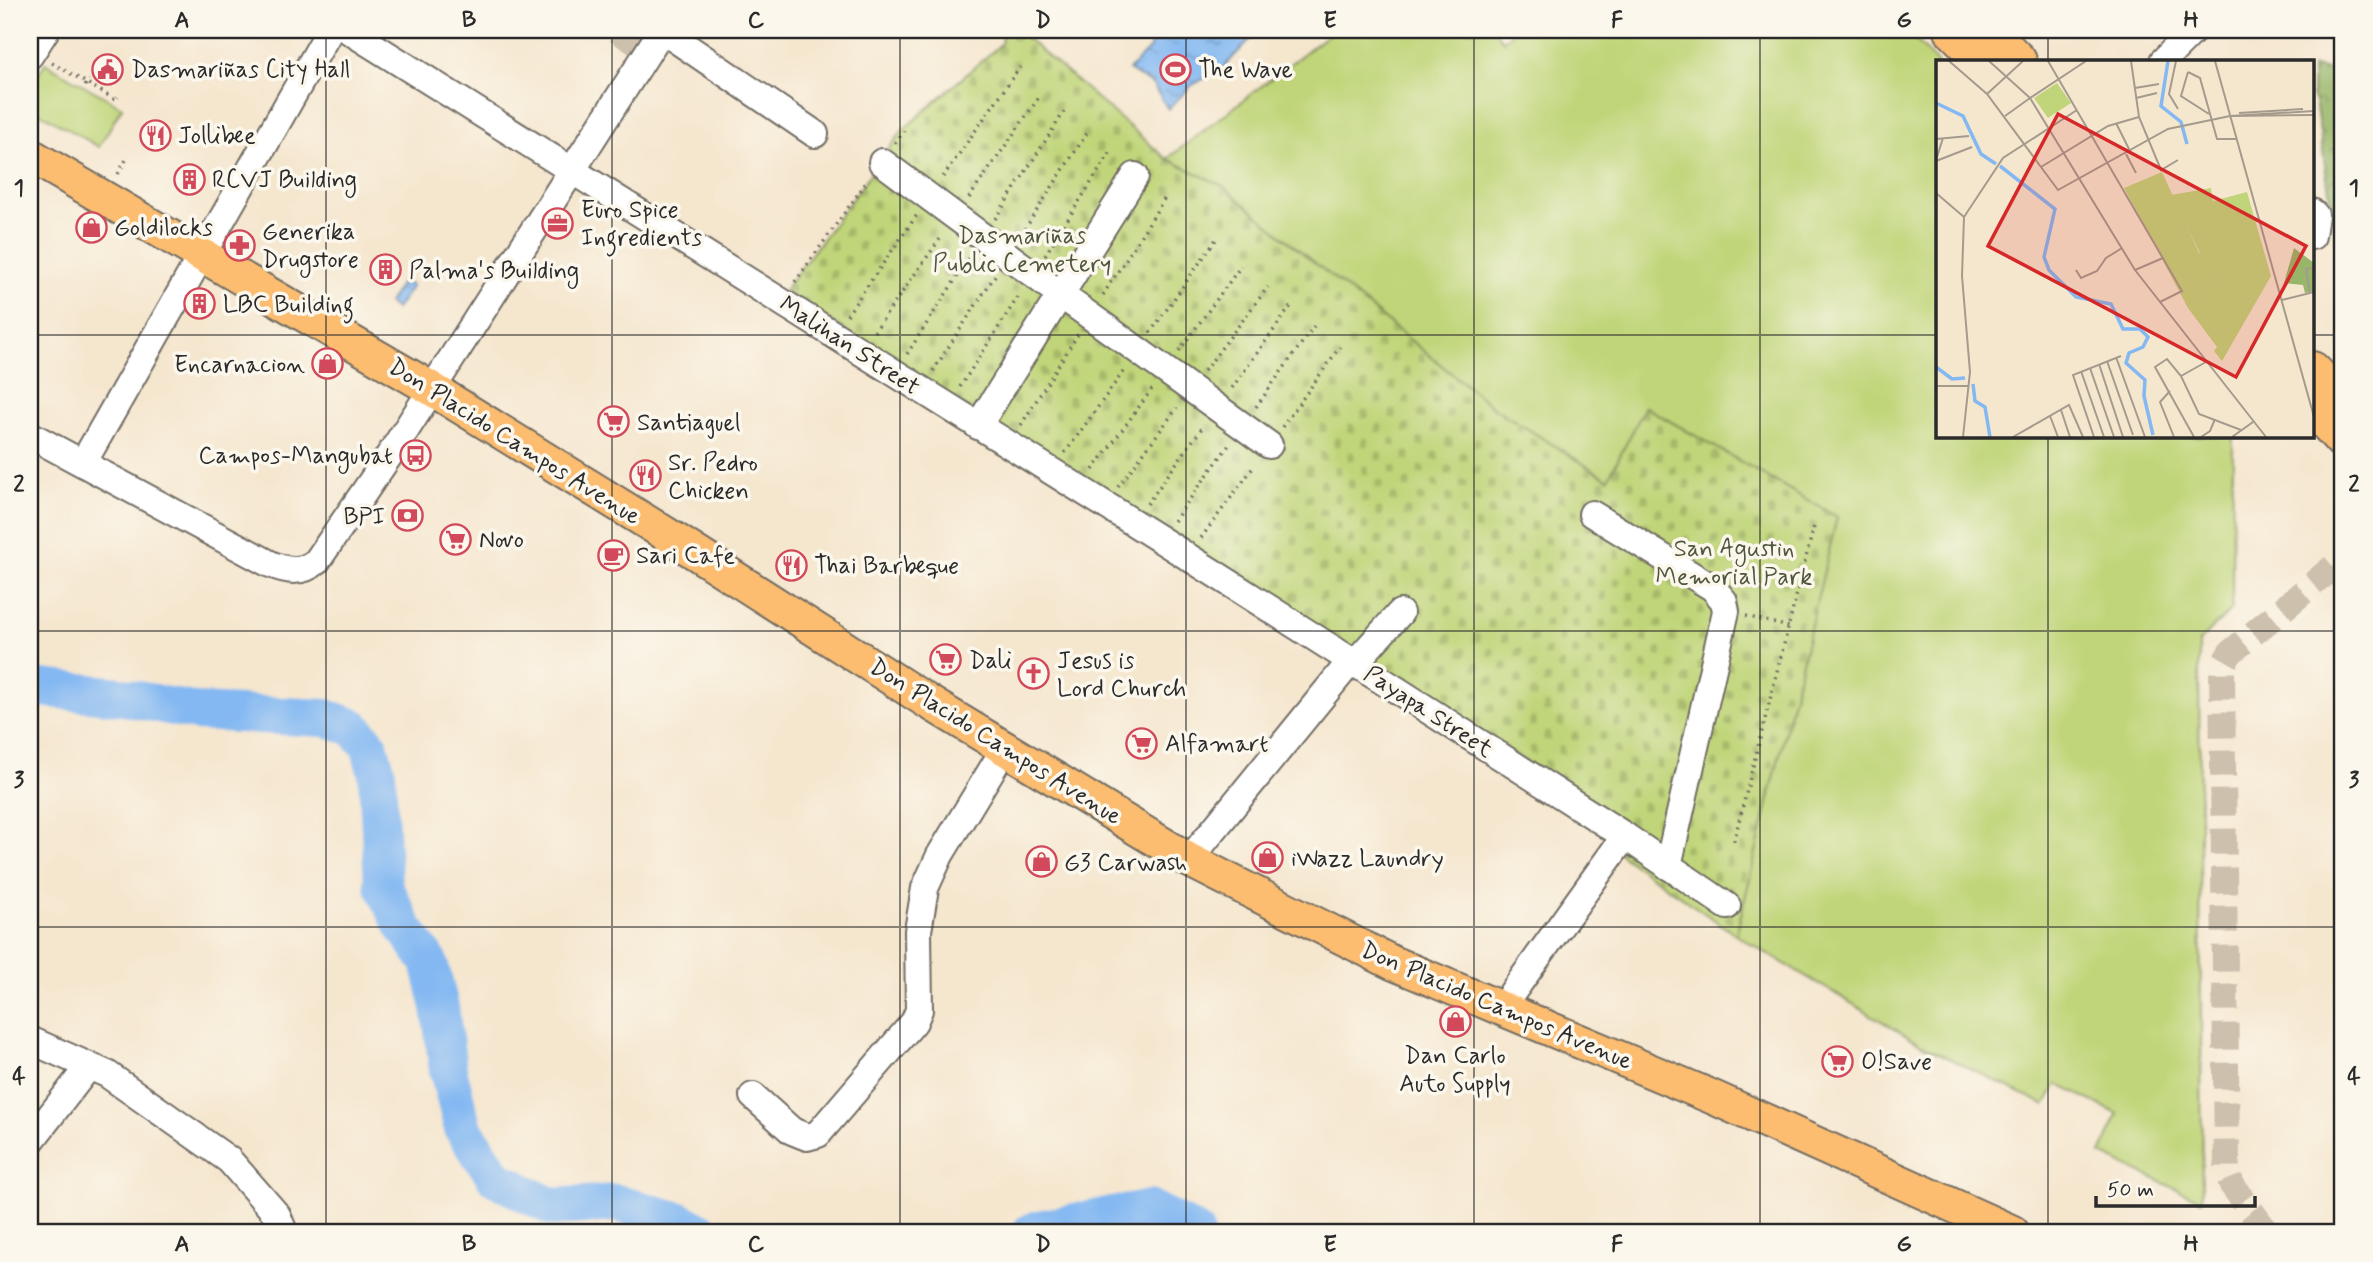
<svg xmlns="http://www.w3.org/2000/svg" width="2373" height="1262" font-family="Mynerve,sans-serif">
  <defs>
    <pattern id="forest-crowns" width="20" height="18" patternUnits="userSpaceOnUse" patternTransform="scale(1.75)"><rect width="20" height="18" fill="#98b669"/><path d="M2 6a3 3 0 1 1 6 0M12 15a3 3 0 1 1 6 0" fill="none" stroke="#7c9457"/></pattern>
    <pattern id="cemetery-stones" width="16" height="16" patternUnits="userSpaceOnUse" patternTransform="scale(1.75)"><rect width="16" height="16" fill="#c0d579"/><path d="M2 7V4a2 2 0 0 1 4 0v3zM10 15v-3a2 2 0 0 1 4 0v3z" fill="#a5b769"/></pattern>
    <pattern id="water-ripples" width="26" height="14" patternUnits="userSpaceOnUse" patternTransform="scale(1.75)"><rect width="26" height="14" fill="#83b8f2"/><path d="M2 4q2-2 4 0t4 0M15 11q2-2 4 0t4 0" fill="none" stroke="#6b96c4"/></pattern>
  </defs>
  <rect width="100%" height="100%" fill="#fbf7ec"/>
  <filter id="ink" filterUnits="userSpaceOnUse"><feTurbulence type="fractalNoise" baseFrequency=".0143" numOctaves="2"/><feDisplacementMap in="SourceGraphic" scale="14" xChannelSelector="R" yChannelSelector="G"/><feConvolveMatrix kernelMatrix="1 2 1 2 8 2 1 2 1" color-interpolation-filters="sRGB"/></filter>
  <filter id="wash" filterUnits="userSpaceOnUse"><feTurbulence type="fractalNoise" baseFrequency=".00686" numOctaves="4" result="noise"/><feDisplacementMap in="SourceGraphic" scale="28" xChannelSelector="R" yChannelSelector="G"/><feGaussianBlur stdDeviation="1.57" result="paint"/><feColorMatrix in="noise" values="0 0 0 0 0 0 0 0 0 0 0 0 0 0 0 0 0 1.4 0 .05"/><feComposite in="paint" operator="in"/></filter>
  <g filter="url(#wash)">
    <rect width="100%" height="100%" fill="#f5e6ce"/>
    <!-- green -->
    <g fill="#c0d579" stroke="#768052" stroke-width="2">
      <path d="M1334,30H1494L1503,41L1515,30H1906L1937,62V436H2233L2232,609L2199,642L2202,1201L2101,1154L2118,1114L2057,1084L2045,1105L1922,1045L1736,935L1837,517L1645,407L1609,480L1494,408L1299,250L1223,186L1167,159Z"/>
      <path d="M45,63L122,107L99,147L30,107V89Z"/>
    </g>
    <!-- forest -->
    <path fill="url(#forest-crowns)" stroke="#62704a" stroke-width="2" d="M2312,67L2343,72V280L2315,102L2312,96Z"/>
    <!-- cemetery -->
    <path fill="url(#cemetery-stones)" stroke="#768052" stroke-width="2" d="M1003,30H1017L1167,159L1223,186L1299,250L1494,408L1608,479L1645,407L1837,517L1736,935L1621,855L1622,823L784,291L903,130L1001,44Z"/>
    <!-- water -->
    <g fill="url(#water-ripples)" stroke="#57728e" stroke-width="2">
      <path d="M1152,30H1259L1223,68L1191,86L1168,109L1153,85L1129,70L1150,48Z"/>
      <path d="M403,280L412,286L396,309L388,303Z"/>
    </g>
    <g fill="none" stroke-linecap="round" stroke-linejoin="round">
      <!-- river -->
      <g stroke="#83b8f2" stroke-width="38">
        <path d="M30,687L119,696L197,712L326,718L353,727L369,745L377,774L383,885L404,927L429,962L440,1007L448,1070L463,1129L496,1178L552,1207L616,1203L680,1221L702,1232"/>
        <path d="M1031,1232L1039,1229L1151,1209L1195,1232"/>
      </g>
    </g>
  </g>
  <g filter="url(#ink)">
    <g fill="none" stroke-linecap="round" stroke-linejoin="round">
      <!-- minor-tunnel -->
      <g stroke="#cdc1ad" stroke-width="26" stroke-dasharray="26 13" stroke-linecap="butt">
        <path d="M617,30L649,51"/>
        <path d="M2267,1232L2232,1185L2227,1172L2222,667L2230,653L2343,559"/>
      </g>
      <defs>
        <g id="minor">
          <path d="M348,30L1217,575L1625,836L1727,906"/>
          <path d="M662,30L815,134"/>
          <path d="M30,55L46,30"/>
          <path d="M2163,61L2194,30"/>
          <path d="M882,162L1061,295L1269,445"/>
          <path d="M2312,212L2315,215L2312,236"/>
          <path d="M978,426L1135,176"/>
          <path d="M30,435L270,564C287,571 302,574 317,561L393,450L662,30"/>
          <path d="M83,463L330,30"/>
          <path d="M1592,514L1713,588L1724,601L1726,611L1668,866"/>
          <path d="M1189,860L1351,661L1361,656L1400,613"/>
          <path d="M1504,1009L1512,993L1625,836"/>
          <path d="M30,1040L107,1074L229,1160L277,1215L284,1232"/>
          <path d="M753,1096L792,1131L807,1137L818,1134L914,1022L919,1010L918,931L925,888L940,855L1005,748"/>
          <path d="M30,1142L89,1066"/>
        </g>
        <path id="major" d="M30,155L432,389L674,539L930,703L1189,860L1393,963L1710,1096L2012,1232"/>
        <g id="highway">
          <path d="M1954,30L1985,61"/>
          <path d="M1986,30L2017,61"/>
          <path d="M2312,371L2343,403"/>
          <path d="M2312,405L2343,439"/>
        </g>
      </defs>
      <!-- minor casing -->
      <use href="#minor" stroke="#726c64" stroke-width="30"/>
      <!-- major casing -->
      <use href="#major" stroke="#726c64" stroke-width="37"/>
      <!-- highway casing -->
      <use href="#highway" stroke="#726c64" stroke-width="42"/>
      <!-- path -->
      <g stroke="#726c64" stroke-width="3.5" stroke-dasharray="2 5" stroke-linecap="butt">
        <path d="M52,63L116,100L118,97"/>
        <path d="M85,86L89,80"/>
        <path d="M895,143L904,131"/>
        <path d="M118,174L127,158"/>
        <path d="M943,177L1020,67"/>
        <path d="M969,198L1040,96"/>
        <path d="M995,219L1064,112"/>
        <path d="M1021,235L1087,133"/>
        <path d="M1045,255L1110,153"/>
        <path d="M795,282L868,180"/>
        <path d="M1103,295L1166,196"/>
        <path d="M847,315L917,215"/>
        <path d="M874,332L942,236"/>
        <path d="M1150,333L1217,238"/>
        <path d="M1179,351L1241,266"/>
        <path d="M907,354L970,257"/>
        <path d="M933,371L996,274"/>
        <path d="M1204,371L1268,287"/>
        <path d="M960,387L1020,294"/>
        <path d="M1232,388L1291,306"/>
        <path d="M1256,407L1314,326"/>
        <path d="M1021,425L1078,334"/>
        <path d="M1282,427L1340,347"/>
        <path d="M1065,453L1126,368"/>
        <path d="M1093,470L1152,389"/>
        <path d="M1118,487L1177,408"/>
        <path d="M1147,504L1204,425"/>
        <path d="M1174,521L1229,445"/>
        <path d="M1201,538L1255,465"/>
        <path d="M1746,616L1789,627"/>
        <path d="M1734,841L1814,526"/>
      </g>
      <!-- minor -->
      <use href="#minor" stroke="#fff" stroke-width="26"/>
      <!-- major -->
      <use href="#major" stroke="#fcbd6f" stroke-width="33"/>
      <!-- highway -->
      <use href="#highway" stroke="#fcbd6f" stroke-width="38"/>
    </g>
  </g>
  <!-- grid -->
  <path fill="none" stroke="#2b2b2b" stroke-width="2" stroke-opacity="0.55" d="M326,30V1232M612,30V1232M900,30V1232M1186,30V1232M1474,30V1232M1760,30V1232M2048,30V61M30,335H1937M2312,335H2343M2048,436V1232M30,631H2343M30,927H2343"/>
  <!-- icons -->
  <defs>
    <symbol id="civic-ring" viewBox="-11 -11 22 22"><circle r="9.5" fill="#fbf7ec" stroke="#d1495b" stroke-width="1.5"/><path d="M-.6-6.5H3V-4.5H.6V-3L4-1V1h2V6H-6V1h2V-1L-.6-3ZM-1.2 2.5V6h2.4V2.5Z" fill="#d1495b"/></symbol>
    <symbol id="stadium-ring" viewBox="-11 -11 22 22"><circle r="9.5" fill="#fbf7ec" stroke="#d1495b" stroke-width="1.5"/><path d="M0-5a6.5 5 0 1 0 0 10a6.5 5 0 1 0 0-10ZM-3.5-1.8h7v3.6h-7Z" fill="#d1495b"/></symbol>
    <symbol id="restaurant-ring" viewBox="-11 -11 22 22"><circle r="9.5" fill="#fbf7ec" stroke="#d1495b" stroke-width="1.5"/><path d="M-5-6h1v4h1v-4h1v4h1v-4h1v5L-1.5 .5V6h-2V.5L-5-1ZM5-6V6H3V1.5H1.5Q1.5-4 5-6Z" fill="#d1495b"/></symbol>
    <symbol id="building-ring" viewBox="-11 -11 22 22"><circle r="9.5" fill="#fbf7ec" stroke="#d1495b" stroke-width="1.5"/><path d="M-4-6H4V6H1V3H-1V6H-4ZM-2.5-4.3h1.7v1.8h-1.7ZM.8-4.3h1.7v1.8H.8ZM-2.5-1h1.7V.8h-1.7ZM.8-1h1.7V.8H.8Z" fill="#d1495b"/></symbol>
    <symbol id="office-ring" viewBox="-11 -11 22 22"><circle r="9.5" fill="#fbf7ec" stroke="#d1495b" stroke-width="1.5"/><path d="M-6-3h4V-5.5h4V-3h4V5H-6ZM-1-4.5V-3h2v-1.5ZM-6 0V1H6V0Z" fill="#d1495b"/></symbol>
    <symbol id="shop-ring" viewBox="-11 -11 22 22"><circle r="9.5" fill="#fbf7ec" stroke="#d1495b" stroke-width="1.5"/><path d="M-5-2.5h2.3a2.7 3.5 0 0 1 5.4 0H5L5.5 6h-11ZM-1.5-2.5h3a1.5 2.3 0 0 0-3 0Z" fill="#d1495b"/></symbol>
    <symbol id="pharmacy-ring" viewBox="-11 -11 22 22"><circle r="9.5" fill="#fbf7ec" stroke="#d1495b" stroke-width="1.5"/><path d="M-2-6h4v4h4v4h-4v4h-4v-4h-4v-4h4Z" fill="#d1495b"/></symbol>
    <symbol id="supermarket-ring" viewBox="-11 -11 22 22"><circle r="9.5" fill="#fbf7ec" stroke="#d1495b" stroke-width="1.5"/><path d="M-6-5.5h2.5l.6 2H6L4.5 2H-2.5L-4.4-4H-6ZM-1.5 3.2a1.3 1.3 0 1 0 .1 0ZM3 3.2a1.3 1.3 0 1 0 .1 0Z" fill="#d1495b"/></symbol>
    <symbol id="bus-ring" viewBox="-11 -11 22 22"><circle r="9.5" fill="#fbf7ec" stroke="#d1495b" stroke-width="1.5"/><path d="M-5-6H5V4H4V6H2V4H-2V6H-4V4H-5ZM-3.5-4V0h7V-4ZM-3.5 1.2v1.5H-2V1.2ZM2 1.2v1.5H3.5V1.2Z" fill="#d1495b"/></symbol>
    <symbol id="bank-ring" viewBox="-11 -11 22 22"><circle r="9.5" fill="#fbf7ec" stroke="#d1495b" stroke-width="1.5"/><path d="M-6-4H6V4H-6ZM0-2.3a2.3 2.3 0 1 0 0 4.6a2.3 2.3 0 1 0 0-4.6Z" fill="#d1495b"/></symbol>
    <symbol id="cafe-ring" viewBox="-11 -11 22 22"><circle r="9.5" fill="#fbf7ec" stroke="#d1495b" stroke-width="1.5"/><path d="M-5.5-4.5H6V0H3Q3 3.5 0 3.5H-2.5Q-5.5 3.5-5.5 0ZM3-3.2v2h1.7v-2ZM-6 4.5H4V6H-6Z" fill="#d1495b"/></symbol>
    <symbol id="church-ring" viewBox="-11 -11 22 22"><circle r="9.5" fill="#fbf7ec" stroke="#d1495b" stroke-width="1.5"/><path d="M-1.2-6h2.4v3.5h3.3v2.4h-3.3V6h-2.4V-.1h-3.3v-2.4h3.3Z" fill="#d1495b"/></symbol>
  </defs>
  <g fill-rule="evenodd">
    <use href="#civic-ring" x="90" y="52" width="35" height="35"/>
    <use href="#stadium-ring" x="1158" y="52" width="35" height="35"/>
    <use href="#restaurant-ring" x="138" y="118" width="35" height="35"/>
    <use href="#building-ring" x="172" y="162" width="35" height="35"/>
    <use href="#office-ring" x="540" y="206" width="35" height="35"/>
    <use href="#shop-ring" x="74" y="210" width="35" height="35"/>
    <use href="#pharmacy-ring" x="222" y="228" width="35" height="35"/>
    <use href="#building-ring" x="368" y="252" width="35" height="35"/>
    <use href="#building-ring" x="182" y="286" width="35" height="35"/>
    <use href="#shop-ring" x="310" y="346" width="35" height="35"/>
    <use href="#supermarket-ring" x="596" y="404" width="35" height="35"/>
    <use href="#bus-ring" x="398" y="438" width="35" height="35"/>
    <use href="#restaurant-ring" x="628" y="458" width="35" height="35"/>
    <use href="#bank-ring" x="390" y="498" width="35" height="35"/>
    <use href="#supermarket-ring" x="438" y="522" width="35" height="35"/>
    <use href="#cafe-ring" x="596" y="538" width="35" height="35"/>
    <use href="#restaurant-ring" x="774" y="548" width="35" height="35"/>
    <use href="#supermarket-ring" x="928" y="642" width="35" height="35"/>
    <use href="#church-ring" x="1016" y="656" width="35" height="35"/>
    <use href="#supermarket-ring" x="1124" y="726" width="35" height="35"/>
    <use href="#shop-ring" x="1250" y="840" width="35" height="35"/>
    <use href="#shop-ring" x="1024" y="844" width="35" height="35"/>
    <use href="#shop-ring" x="1438" y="1004" width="35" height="35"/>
    <use href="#supermarket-ring" x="1820" y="1044" width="35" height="35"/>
  </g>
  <g text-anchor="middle" stroke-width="7" stroke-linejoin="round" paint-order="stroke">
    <!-- poi labels -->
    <g font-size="24" fill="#2b2b2b" stroke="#fbf7ec" text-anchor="start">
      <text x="131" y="77">Dasmariñas City Hall</text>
      <text x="1198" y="77">The Wave</text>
      <text x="178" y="143">Jollibee</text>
      <text x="212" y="187">RCVJ Building</text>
      <text x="581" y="217">Euro Spice<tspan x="581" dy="28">Ingredients</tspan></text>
      <text x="114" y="235">Goldilocks</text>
      <text x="262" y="239">Generika<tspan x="262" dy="28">Drugstore</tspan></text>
      <text x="409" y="278">Palma's Building</text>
      <text x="223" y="312">LBC Building</text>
      <text x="305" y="372" text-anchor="end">Encarnacion</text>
      <text x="637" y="430">Santiaguel</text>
      <text x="393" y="463" text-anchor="end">Campos-Mangubat</text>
      <text x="668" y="470">Sr. Pedro<tspan x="668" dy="28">Chicken</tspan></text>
      <text x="385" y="524" text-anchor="end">BPI</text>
      <text x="479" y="547">Novo</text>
      <text x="636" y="563">Sari Cafe</text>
      <text x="814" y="573">Thai Barbeque</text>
      <text x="969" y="668">Dali</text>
      <text x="1057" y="668">Jesus is<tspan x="1057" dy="28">Lord Church</tspan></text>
      <text x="1165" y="751">Alfamart</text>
      <text x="1291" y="866">iWazz Laundry</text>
      <text x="1064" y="870">G3 Carwash</text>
      <text x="1455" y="1063" text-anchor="middle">Dan Carlo<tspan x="1455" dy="28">Auto Supply</tspan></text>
      <text x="1861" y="1069">O!Save</text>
    </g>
    <!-- park labels -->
    <g font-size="24" fill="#50563e" stroke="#fbf7ec">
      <text x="1022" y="243">Dasmariñas<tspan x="1022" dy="28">Public Cemetery</tspan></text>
      <text x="1734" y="556">San Agustin<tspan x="1734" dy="28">Memorial Park</tspan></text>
    </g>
    <!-- street labels -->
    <g font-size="24" fill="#2b2b2b" stroke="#fbf7ec">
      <text transform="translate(850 345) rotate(33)" y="8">Malihan Street</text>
      <text transform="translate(515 441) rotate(32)" y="8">Don Placido Campos Avenue</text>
      <text transform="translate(1429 711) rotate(33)" y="8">Payapa Street</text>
      <text transform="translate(996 741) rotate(32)" y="8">Don Placido Campos Avenue</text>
      <text transform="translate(1497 1005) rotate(23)" y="8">Don Placido Campos Avenue</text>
    </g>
  </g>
  <!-- overview -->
  <g transform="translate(1936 60)">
    <rect width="378" height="378" fill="#f5e6ce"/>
    <path d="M121,23L135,43L112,58L98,38ZM275,128L277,141L311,132L335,216L286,301L278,291L281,287L252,248L285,210L264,193L235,135Z" fill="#c0d579"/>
    <path d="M358,188L378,203V231L369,233L367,225L348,223Z" fill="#98b669"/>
    <path d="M226,112L263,193L271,188L285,210L252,248L188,128Z" fill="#c0d579"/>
    <path fill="none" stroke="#83b8f2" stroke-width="3.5" d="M232,1L225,46L245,62L251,84M0,43L27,56L45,94L60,104M64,106L119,149L108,197L113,210L140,237L175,244L187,269H204L212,277L207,287L193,293L190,303L209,320L208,336L217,375M0,307L16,319L29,318M37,324L39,341L49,347L54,377"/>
    <path fill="none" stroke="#a49b8d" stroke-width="2" d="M13,1L51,34L122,130L232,69L294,56M53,1L94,38L199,210L330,377M112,1L246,231L224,242M195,1L203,57L225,110L242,100M240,1L233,34L242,49M279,1L378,357M252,12L264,18L281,79H300M252,12L245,36L273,54M199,28L223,24M51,34L87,1M94,38L150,1M200,38L221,33M378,51L294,56L378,55M303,53L367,49M69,56L94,38M180,63L194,91M0,79L33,76M190,94L200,113M0,100L7,78M0,101L36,87M105,107L172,66L203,57M0,133L28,157M140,210L145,218L161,211L170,198L186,188M199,210L227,198M374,233L370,209L376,208M346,240L378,232M180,297L209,377M171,301L197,375M163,304L187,377M154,308L178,377M145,311L168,377M245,316L270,302M0,326H32M234,331L224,342L238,377M125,350L134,377M114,356L122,377M27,377L34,312L26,216L28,157L67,98L141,50M77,377L133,345L147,377M158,377L137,315L185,296M258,377L219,307L231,299L245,316L263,354L305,370M265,377L274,371L279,359M296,377L317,362"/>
    <path fill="#d62828" fill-opacity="0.15" stroke="#d62828" stroke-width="3.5" d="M122,54L370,186L300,317L52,186Z"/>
    <rect width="378" height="378" fill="none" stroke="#2b2b2b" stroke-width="3.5"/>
  </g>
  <!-- margin -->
  <rect width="2373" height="1262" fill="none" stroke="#fbf7ec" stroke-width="77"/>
  <!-- scale -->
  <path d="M2096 1196v10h159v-10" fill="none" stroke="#2b2b2b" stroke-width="3.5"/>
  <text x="2107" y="1196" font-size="21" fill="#2b2b2b" stroke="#fbf7ec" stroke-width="5" paint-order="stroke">50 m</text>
  <rect x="38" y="38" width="2296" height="1186" fill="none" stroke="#2b2b2b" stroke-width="2.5"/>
  <g font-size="23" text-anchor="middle" font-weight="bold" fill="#2b2b2b">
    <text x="182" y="27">A</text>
    <text x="469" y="27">B</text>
    <text x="756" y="27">C</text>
    <text x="1043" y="27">D</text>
    <text x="1330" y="27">E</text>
    <text x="1617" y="27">F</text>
    <text x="1904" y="27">G</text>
    <text x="2191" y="27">H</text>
    <text x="19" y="195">1</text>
    <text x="2354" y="195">1</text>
    <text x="19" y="491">2</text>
    <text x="2354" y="491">2</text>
    <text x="19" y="787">3</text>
    <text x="2354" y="787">3</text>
    <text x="19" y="1083">4</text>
    <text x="2354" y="1083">4</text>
    <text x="182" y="1251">A</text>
    <text x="469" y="1251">B</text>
    <text x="756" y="1251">C</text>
    <text x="1043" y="1251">D</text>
    <text x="1330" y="1251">E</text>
    <text x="1617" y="1251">F</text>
    <text x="1904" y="1251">G</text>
    <text x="2191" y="1251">H</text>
  </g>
</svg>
